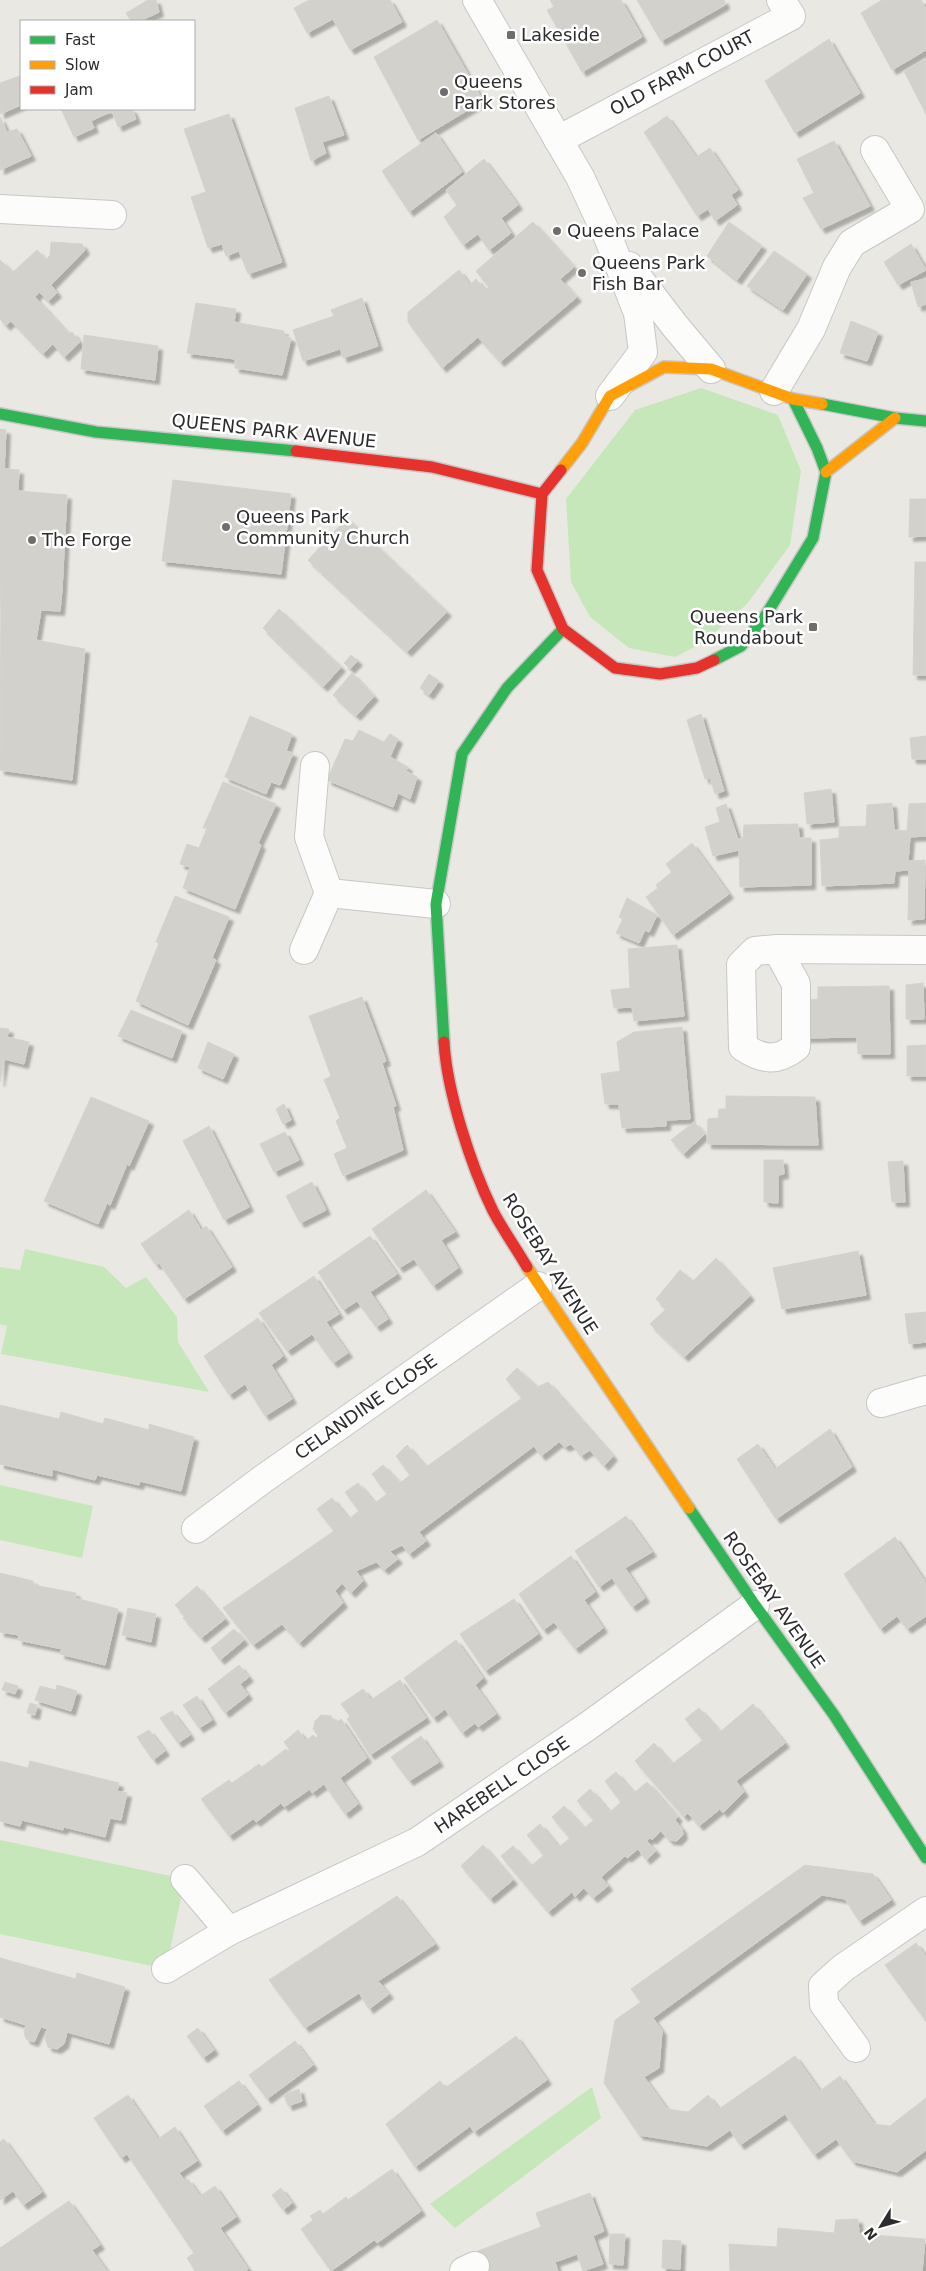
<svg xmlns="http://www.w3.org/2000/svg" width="926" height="2271" font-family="'DejaVu Sans',sans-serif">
  <defs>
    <filter id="shadow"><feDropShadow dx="4.5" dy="4.5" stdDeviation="1" flood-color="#0004"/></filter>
  </defs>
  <rect width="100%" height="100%" fill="#eae8e2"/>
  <!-- green -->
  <g fill="#c6e7b9">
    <path d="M701,388L778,415L801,471L790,545L747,604L704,642L675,657L629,648L590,617L571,582L566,499L635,410Z"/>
    <path d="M25,1249L104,1267L126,1288L146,1277L177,1317L178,1342L209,1392L1,1354L7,1326L0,1324V1267L20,1270Z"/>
    <path d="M0,1485L93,1506L82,1558L0,1540Z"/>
    <path d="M0,1840L185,1879L166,1969L0,1934Z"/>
    <path d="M592,2087L601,2118L455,2228L430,2204Z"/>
  </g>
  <!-- building -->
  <g fill="#d3d1cc" stroke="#d5d3ce" filter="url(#shadow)">
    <path d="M148,0H156L159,12L140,21H131L126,13Z"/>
    <path d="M309,0H390L402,22L350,50L333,19L307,33L294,8Z"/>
    <path d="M550,0H621L642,37L582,72L547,10L554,7Z"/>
    <path d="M637,0H724L725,5L661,41Z"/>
    <path d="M882,0H921L926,9V50L892,70L861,13Z"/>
    <path d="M437,20L483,101L418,140L374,57Z"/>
    <path d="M829,39L860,93L795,133L765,81Z"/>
    <path d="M926,59V114L904,71Z"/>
    <path d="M20,76L21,105L0,114V83Z"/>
    <path d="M329,96L344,135L322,142L326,153L311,161L295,108Z"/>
    <path d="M61,109H132L136,119L118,127L112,111L91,121L94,128L74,137Z"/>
    <path d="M229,114L282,262L248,274L239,251L226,256L222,244L208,248L191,197L206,192L184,129Z"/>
    <path d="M667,116L696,157L710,148L738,190L731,195L737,205L715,221L708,209L697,216L644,132Z"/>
    <path d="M0,117L7,132L17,129L31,156L0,170Z"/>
    <path d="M436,133L462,172L409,212L382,171Z"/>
    <path d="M834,141L870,206L821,229L803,198L814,193L797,159Z"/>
    <path d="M484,159L518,205L501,218L511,233L489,250L478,234L463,245L444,217L457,205L446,190Z"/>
    <path d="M533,222L574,267L560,279L577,297L500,362L478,337L442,368L408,322V312L459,270L470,285L476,279L485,290L489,287L476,271Z"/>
    <path d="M729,222L762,246L737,280L707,256Z"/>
    <path d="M51,242L82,244L85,250L51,285L57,293L48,301L39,292L35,297L69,334L72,332L80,342L64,357L53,344L43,354L11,321L6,326L0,319V260L13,272L37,250L46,260L50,255Z"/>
    <path d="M911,244L926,270L898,285L884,262Z"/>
    <path d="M774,251L807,274L783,310L747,286Z"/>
    <path d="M926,279V304L918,307L911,282Z"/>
    <path d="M362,298L378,346L343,358L340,349L303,361L293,330L334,316L331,310Z"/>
    <path d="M196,303L236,309L234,322L284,331L283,335L291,338L282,375L235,368V359L187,353Z"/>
    <path d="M851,321L878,332L867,361L840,353Z"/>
    <path d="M84,335L158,346L155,380L81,369Z"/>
    <path d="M0,429L6,430L4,469L19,470L18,491L67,495L62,590L1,586L0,606Z"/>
    <path d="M173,480L291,494L281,574L162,561Z"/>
    <path d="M910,499H926V536L909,537Z"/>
    <path d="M347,518L447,612L407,652L308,560Z"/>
    <path d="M915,562H926V675H913Z"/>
    <path d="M1,586L62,590L60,611L41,610L36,640L85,649L72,780L0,770Z"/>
    <path d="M279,609L341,667L323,687L263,628Z"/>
    <path d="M351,655L358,661L350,669L344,663Z"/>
    <path d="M352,673L374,696L356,716L333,695Z"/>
    <path d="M429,674L439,681L429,695L420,688Z"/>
    <path d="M701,714L724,791L715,794L710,778L705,779L687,720Z"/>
    <path d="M250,716L292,734L286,751L293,753L280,785L271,782L266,794L225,777Z"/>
    <path d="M359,730L384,742L390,734L398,739L390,757L408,767L406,771L417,777L410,799L398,793L393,807L327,780L345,739L353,741Z"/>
    <path d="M926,736V759H912L910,738Z"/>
    <path d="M223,782L276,804L258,843L261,845L235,909L183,888L190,867L180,864L187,844L199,848L207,828H203Z"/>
    <path d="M831,789L834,822L807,824L804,793Z"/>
    <path d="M892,803L894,830L907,831L909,804L926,803V836L910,837L908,861L925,860L924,919L908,920L909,870L895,871L894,883L822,886L820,840L839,838V827L866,826L867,805Z"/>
    <path d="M726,804L738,839H743L744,825L798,824L799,838H811V885L740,887L739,850L713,856L705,827L720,822L716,808Z"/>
    <path d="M692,843L729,894L673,935L646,897L658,888L656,885L672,872L666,864Z"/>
    <path d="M175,896L229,917L212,958L216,960L188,1025L136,1001L159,943L156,942Z"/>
    <path d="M627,898L657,915L649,932L645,930L639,943L616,933L623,919L619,917Z"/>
    <path d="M677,945L684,1016L634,1021L632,1007L614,1008L611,990L630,988L628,949Z"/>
    <path d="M923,983L924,1019H906V985Z"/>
    <path d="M889,986L890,1054H858L857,1037L805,1038L804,1000L818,999V987Z"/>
    <path d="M362,997L386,1061L382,1063L396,1106L393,1107L403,1150L343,1176L334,1154L347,1148L336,1121L340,1118L324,1080L331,1076L309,1016Z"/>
    <path d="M131,1010L182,1031L172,1058L118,1036Z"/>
    <path d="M682,1027L690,1119L666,1120V1126L622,1128L619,1104H605L601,1074L620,1071L617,1042L634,1032Z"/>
    <path d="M0,1028L9,1029L7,1037L29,1042L24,1064L4,1059L0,1082Z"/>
    <path d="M208,1042L234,1054L223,1079L198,1068Z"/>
    <path d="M926,1045V1076H907V1046Z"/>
    <path d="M726,1096L815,1097L818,1145L707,1144L708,1119L718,1118L719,1109H726Z"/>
    <path d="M91,1097L149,1121L129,1166L127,1164L110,1205L107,1203L98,1224L44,1201Z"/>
    <path d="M284,1104L291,1120L283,1124L276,1109Z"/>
    <path d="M694,1122L705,1134L683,1154L671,1140Z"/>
    <path d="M209,1126L249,1207L224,1220L183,1141Z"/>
    <path d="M285,1132L299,1160L274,1172L260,1144Z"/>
    <path d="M764,1160H783L784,1174L778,1175V1203L764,1202Z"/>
    <path d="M903,1161L905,1202H892L888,1162Z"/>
    <path d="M312,1182L326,1210L300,1223L286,1196Z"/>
    <path d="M426,1190L455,1232L441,1240L458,1268L433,1286L414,1259L399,1268L372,1229Z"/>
    <path d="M189,1210L201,1230L206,1226L232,1267L184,1299L159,1263L156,1265L141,1244Z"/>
    <path d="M370,1236L397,1274L370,1292L388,1319L376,1327L357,1301L343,1310L318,1272Z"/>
    <path d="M858,1251L866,1295L782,1309L773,1268Z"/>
    <path d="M716,1258L750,1296L684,1357L650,1324L666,1309L656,1299L680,1270L693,1281Z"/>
    <path d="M314,1276L339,1314L326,1322L348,1353L333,1363L312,1334L287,1351L259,1313Z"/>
    <path d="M926,1312V1342L909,1344L905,1314Z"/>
    <path d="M258,1318L283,1356L271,1365L292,1399L265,1416L245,1384L229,1395L204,1356Z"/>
    <path d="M517,1368L537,1387L548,1382L613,1456L604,1466L590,1450L581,1456L571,1444L565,1447L559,1442L541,1456L534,1446L419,1532L426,1541L409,1554L402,1545L390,1551L398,1559L384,1570L376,1562L356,1571L363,1581L351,1593L342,1583L335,1591L343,1603L299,1643L282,1624L253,1645L223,1608L334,1531L317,1509L332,1498L349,1519L359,1511L345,1492L358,1483L375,1503L387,1494L372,1474L383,1465L400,1483L410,1475L396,1456L407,1445L426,1467L522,1398L506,1379Z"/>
    <path d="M0,1405L59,1419L61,1412L103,1424L105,1418L149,1430V1424L194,1437L181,1491L140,1481L139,1485L97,1475L95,1480L52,1469V1476L0,1464Z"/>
    <path d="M830,1429L852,1467L776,1519L737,1459L758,1444L775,1469Z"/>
    <path d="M626,1516L652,1552L625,1568L645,1598L632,1607L612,1578L599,1587L575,1551Z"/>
    <path d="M895,1537L926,1583V1616L907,1629L897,1616L880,1629L844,1574Z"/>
    <path d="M571,1556L595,1592L584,1600L603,1628L575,1649L554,1622L543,1630L519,1594Z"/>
    <path d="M0,1573L33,1581V1585L76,1593L75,1598L118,1609L105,1665L60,1654L62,1649L18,1640L19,1635L0,1632Z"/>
    <path d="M197,1586L225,1619L201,1638L183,1618L185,1616L175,1605Z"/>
    <path d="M514,1599L538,1634L485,1671L460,1634Z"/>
    <path d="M128,1608L156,1614L151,1642L122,1635Z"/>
    <path d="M234,1629L244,1640L220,1660L211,1648Z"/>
    <path d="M456,1640L483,1678L475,1685L496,1714L478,1727L475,1723L462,1733L445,1709L433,1718L404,1678Z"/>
    <path d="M239,1665L249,1677L240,1684L248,1695L225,1713L208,1689Z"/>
    <path d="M400,1680L426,1718L370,1755L347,1719L350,1716L341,1704L363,1689L371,1700Z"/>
    <path d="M5,1682L18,1686L15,1694L2,1690Z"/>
    <path d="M57,1685L77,1691L71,1711L35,1700L40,1686L56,1690Z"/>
    <path d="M197,1696L212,1720L199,1728L183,1705Z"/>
    <path d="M30,1703L37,1705L35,1715L27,1713Z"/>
    <path d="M753,1704L785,1743L736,1781L744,1792L723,1813L720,1809L699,1826L688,1813L684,1817L635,1761L654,1743L672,1764L703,1740L685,1719L699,1708L720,1732Z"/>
    <path d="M172,1711L190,1735L178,1743L160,1718Z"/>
    <path d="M321,1715L331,1716L336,1723L341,1719L367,1758L340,1778L358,1804L345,1814L324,1784L312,1793L310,1789L284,1807L281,1803L256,1822L253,1819L229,1836L201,1799L229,1780L232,1783L259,1764L262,1767L286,1749L288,1751L290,1750L284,1742L298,1730L306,1741L313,1735L316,1738L318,1736L313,1729L315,1721Z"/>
    <path d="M149,1730L165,1751L153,1760L137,1737Z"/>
    <path d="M421,1736L439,1762L409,1781L391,1757Z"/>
    <path d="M0,1761L28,1768L30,1761L119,1783L117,1791L127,1793L121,1820L110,1818L105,1837L64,1827L63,1830L22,1820L20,1826L0,1821Z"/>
    <path d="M616,1772L634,1793L647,1782L678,1817L675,1820L682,1829L683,1835L677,1841L669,1840L661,1831L652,1840L650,1838L647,1841L656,1851L646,1860L638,1849L627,1858L625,1856L601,1877L608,1886L593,1898L584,1888L575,1897L572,1892L548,1912L501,1856L513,1846L531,1866L544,1855L527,1835L540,1824L559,1847L570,1838L552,1817L564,1806L584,1828L594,1820L577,1801L590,1789L610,1812L621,1802L605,1781Z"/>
    <path d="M483,1845L513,1880L490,1899L461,1866Z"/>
    <path d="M805,1865L873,1874L891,1900L859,1921L845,1899L822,1895L653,2018L662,2031L659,2068L644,2077L667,2109L688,2112L708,2095L719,2109L795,2056L820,2091L840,2076L874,2124L890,2126L926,2098V2150L897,2172L852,2161L836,2139L814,2155L785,2114L740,2145L730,2130L707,2146L639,2135L604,2083L615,2020L641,2002L631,1989Z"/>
    <path d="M397,1896L435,1944L378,1981L389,1994L369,2009L359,1993L305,2028L269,1980Z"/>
    <path d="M916,1943L926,1957V2021L885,1965Z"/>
    <path d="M0,1958L76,1979L77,1973L125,1987L109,2044L67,2032L64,2044L57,2049L48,2047L45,2038L47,2029L41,2027L34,2042L26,2039L24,2032L26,2025L0,2017Z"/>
    <path d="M198,2028L214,2050L203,2058L187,2036Z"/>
    <path d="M516,2036L547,2080L474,2132L470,2126L415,2167L386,2124L440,2081L445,2088Z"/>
    <path d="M295,2041L313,2065L267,2099L249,2075Z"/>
    <path d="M239,2081L257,2105L222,2131L204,2106Z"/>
    <path d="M299,2089L302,2101L288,2106L284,2095Z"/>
    <path d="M128,2095L158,2139L175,2127L197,2161L179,2173L185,2181L188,2179L200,2196L215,2186L236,2217L220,2228L248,2269L245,2271H195L187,2258L194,2253L127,2154L121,2158L94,2118Z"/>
    <path d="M4,2139L42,2192L23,2205L13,2191L0,2200V2142Z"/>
    <path d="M392,2169L421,2211L377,2243L374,2240L331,2271L301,2229L313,2220L310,2216L320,2210L323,2214L346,2197L348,2200Z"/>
    <path d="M281,2188L292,2203L283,2210L272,2195Z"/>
    <path d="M590,2193L604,2231L593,2236L603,2264L583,2271L577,2254L555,2262L558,2271H486L478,2251L541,2227L536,2213Z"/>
    <path d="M69,2201L100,2245L92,2250L107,2271H0V2248Z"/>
    <path d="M858,2219L859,2234L925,2239L922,2271H730L729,2244L777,2247L778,2228L834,2233L836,2220Z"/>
    <path d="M610,2234H625L623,2265L609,2264Z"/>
    <path d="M663,2240L681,2241L680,2269L662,2268Z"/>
  </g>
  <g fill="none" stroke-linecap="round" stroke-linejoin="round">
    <defs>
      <g id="street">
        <path d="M477,0L580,177L608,237L638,313L643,352L610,396"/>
        <path d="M558,140L791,16L781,0"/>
        <path d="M0,209L112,215"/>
        <path d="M629,266L675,326L711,369"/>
        <path d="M774,391L811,329L837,267L852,243L910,209L875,150"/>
        <path d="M329,893L436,904"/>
        <path d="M777,949L796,984V1047C777,1062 763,1060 743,1047L741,965L755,951L777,949L926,950"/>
        <path d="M304,950L329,893L309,837L315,766"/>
        <path d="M881,1403L926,1390"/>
        <path d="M196,1529L263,1479L538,1286"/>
        <path d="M185,1879L229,1931"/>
        <path d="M166,1969L229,1931L417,1842L588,1726L755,1605"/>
        <path d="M856,2048L824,2004L823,1986L843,1968L926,1911"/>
        <path d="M464,2271L475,2266"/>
      </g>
      <g id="fast">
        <path d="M822,404L895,418L926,421"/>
        <path d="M0,414L96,432L296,451"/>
        <path d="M714,660L741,646L766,615L813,538L826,472L817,448L793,399"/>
        <path d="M444,1042L436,904L462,754L507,688L563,629"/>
        <path d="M689,1508L755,1605L834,1715L926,1858"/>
      </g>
      <g id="slow">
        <path d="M561,470L582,443L610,396L664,367L711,369L793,399L822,404"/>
        <path d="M826,472L895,418"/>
        <path d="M527,1267L689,1508"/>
      </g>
      <g id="jam">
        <path d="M296,451L432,467L542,494"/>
        <path d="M561,470L542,494L537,570L563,629L615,668L660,674L697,668L714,660"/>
        <path d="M444,1042C447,1092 471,1166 493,1211C503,1230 516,1248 527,1267"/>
      </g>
    </defs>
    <!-- street casing -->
    <use href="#street" stroke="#c8c7c7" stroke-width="30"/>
    <!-- fast casing -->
    <use href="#fast" stroke="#c8c7c7" stroke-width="14"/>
    <!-- slow casing -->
    <use href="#slow" stroke="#c8c7c7" stroke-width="14"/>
    <!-- jam casing -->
    <use href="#jam" stroke="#c8c7c7" stroke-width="14"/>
    <!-- street -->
    <use href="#street" stroke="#fcfcfb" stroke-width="28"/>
    <!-- fast -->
    <use href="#fast" stroke="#30b455" stroke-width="11"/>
    <!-- slow -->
    <use href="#slow" stroke="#ff9f0a" stroke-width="11"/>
    <!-- jam -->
    <use href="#jam" stroke="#e5322d" stroke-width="11"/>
  </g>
  <!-- markers -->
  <g fill="#6e6e6c" stroke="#fff" stroke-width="2">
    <rect x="506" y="30" width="10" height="10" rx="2.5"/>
    <circle cx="444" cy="92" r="5"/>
    <circle cx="557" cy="231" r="5"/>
    <circle cx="582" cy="273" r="5"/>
    <circle cx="226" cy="527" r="5"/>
    <circle cx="32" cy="540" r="5"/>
    <rect x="808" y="622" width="10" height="10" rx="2.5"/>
  </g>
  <g text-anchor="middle" stroke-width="5" stroke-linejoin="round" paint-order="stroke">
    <!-- poi labels -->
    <g font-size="18" fill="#2c2c2c" stroke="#fff" text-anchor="start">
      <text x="521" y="41">Lakeside</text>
      <text x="454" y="88">Queens<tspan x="454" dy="21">Park Stores</tspan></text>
      <text x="567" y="237">Queens Palace</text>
      <text x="592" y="269">Queens Park<tspan x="592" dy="21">Fish Bar</tspan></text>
      <text x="236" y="523">Queens Park<tspan x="236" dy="21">Community Church</tspan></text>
      <text x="42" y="546">The Forge</text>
      <text x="803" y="623" text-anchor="end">Queens Park<tspan x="803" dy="21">Roundabout</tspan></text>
    </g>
    <!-- street labels -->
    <g font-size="18" fill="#2c2c2c" stroke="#fff">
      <text transform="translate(682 73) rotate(-28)" y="6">OLD FARM COURT</text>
      <text transform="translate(274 431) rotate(6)" y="6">QUEENS PARK AVENUE</text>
      <text transform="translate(550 1264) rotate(58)" y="6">ROSEBAY AVENUE</text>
      <text transform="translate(366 1407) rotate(-35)" y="6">CELANDINE CLOSE</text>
      <text transform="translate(774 1600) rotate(55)" y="6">ROSEBAY AVENUE</text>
      <text transform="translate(502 1785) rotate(-34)" y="6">HAREBELL CLOSE</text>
    </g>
  </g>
  <!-- legend -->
  <rect x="20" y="20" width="175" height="90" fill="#ffffff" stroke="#ababab"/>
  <rect x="30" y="36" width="25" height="8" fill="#30b455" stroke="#ababab"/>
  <text x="65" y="45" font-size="15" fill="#2c2c2c">Fast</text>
  <rect x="30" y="61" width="25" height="8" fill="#ff9f0a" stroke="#ababab"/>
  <text x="65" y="70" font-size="15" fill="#2c2c2c">Slow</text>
  <rect x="30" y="86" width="25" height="8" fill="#e5322d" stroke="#ababab"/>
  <text x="65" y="95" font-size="15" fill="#2c2c2c">Jam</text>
  <!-- north arrow -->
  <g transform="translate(881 2226) rotate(233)" stroke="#ffffff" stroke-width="4" paint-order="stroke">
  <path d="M0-4L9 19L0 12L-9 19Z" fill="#2c2c2c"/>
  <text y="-8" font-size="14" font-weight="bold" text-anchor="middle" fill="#2c2c2c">N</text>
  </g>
</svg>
